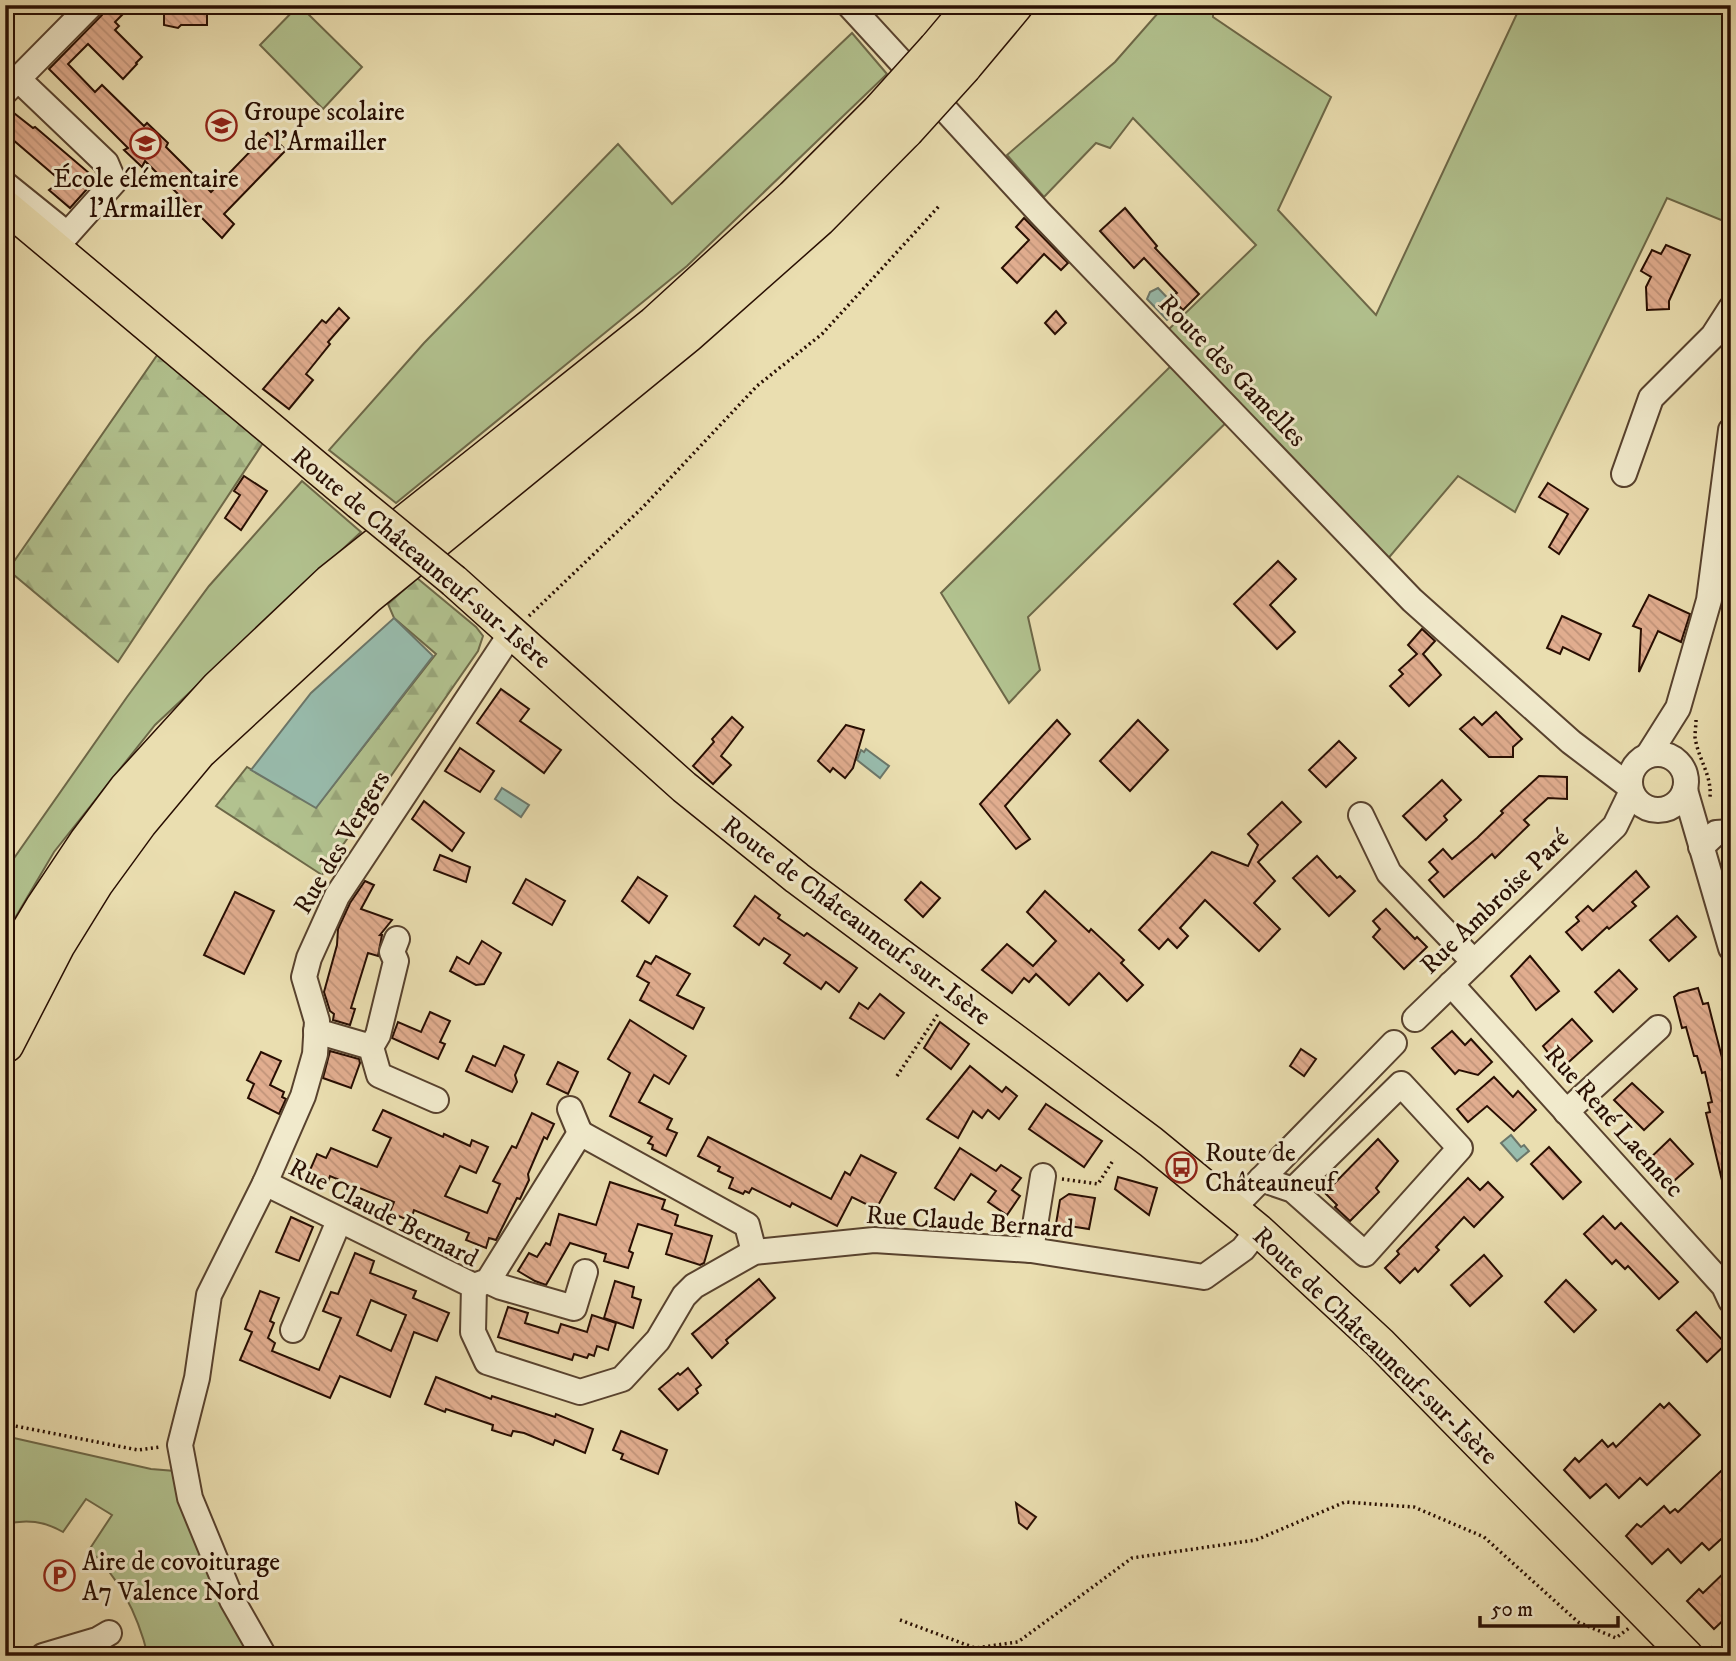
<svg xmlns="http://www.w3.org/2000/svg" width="1736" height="1661" font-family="'IM FELL DW Pica',serif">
  <defs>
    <pattern id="forest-firs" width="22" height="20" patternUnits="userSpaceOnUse" patternTransform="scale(1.75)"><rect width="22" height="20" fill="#b2c28f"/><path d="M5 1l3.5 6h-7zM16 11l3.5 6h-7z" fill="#99a67a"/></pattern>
    <pattern id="building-back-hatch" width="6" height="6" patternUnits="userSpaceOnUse" patternTransform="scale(1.75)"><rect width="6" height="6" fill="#e1ad8f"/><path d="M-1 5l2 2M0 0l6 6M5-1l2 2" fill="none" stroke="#c1947a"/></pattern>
  </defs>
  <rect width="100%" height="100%" fill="#eadeb0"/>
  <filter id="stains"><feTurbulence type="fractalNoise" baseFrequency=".00286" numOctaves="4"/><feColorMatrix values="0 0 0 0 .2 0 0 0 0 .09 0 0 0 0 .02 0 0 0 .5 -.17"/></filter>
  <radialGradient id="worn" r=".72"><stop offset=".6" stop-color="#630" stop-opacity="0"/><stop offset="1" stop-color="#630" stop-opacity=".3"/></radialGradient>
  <!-- green -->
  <g fill="#b2c28f" stroke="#6d6848" stroke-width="2">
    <path d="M299,5L362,67L323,109L260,45Z"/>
    <path d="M1165,5H1213V17L1331,97L1278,210L1376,315L1521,5H1731V224L1667,198L1515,512L1458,476L1386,561L1242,407L1028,617L1040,670L1009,703L941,593L1176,361L1169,329L1256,245L1133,118L1110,148L1096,143L1044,197L1007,155L1115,62Z"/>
    <path d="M852,33L887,74L687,266L396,503L329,450L424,343L618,144L672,204Z"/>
    <path d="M302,481L361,532L155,725L54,852L5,935V871L127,697L209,586Z"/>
    <path d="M5,1436L151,1469L175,1471L254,1656H148C138,1615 121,1579 89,1550L112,1515L86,1499L63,1532C44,1521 27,1519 5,1524Z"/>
  </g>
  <!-- forest -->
  <g fill="url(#forest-firs)" stroke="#6d6848" stroke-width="2">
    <path d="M160,351L263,443L118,662L8,570Z"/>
    <path d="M417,578L476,627L483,636L478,651L322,875L216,806L247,767L316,807L436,654L394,618L388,604Z"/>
  </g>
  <!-- water -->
  <g fill="#98bcad" stroke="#6b7669" stroke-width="2">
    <path d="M1158,288L1179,310L1167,320L1147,299L1150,292Z"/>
    <path d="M394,618L433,656L316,808L251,770L311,693Z"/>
    <path d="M866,749L889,766L880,778L857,760L861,750L864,752Z"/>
    <path d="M502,788L529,805L521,817L495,799Z"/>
    <path d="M1511,1135L1521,1147L1524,1145L1529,1151L1517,1161L1501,1143Z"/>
  </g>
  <!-- building -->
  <g fill="url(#building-back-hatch)" stroke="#280e02" stroke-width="2" fill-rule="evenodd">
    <path d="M105,5H132L115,22L119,26L115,30L142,57L136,63L137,64L123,79L88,44L68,64L95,92L102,85L144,126L147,123L168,143L166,147L211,192L268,133L286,150L224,214L234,224L222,238L145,161L142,167L124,150L128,148L49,69L102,15Z"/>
    <path d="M164,5H207V25H181L178,28L164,25Z"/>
    <path d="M5,106L33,128L35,127L96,179L70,208L49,190L61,181L5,133Z"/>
    <path d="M1125,208L1157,246L1155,248L1199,294L1183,310L1171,298L1177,293L1144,258L1134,268L1100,231Z"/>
    <path d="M1024,218L1068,263L1061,270L1044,254L1017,283L1002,268L1029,240L1016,227Z"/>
    <path d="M1666,245L1690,255L1669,301V309L1647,310L1646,287L1651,277L1641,271L1652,250L1661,254Z"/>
    <path d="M339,308L349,318L328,342L330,344L306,374L313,380L289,409L263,389L322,320L326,323Z"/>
    <path d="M1056,311L1066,323L1055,334L1045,323Z"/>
    <path d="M244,476L267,491L241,530L225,518L240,495L234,491Z"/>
    <path d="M1548,483L1588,509L1559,554L1549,547L1568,514L1539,497Z"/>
    <path d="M1278,561L1296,579L1270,605L1295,632L1277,649L1234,604Z"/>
    <path d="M1649,595L1690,614L1681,642L1658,631L1639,672L1641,629L1633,626Z"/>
    <path d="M1562,616L1601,634L1589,660L1563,647L1560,654L1547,648Z"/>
    <path d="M1422,629L1435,641L1423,654L1441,675L1409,706L1390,686L1403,674L1399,670L1417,654L1408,645Z"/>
    <path d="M501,689L529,709L520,721L561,750L544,773L477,723Z"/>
    <path d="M1496,712L1522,739L1513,747V757H1489L1460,729L1474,717L1482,725Z"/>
    <path d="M732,717L743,727L721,756L731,765L713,784L693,766L714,742L712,739Z"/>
    <path d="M1057,720L1070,734L1005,806L1030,839L1016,849L980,804Z"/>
    <path d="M1138,720L1168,750L1130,791L1100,761Z"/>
    <path d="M846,725L864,730L853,768L845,778L833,768L830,772L818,761Z"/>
    <path d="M1339,741L1356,758L1326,787L1309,770Z"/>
    <path d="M460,748L494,771L480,792L445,771Z"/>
    <path d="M1539,776L1567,777V799L1548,798L1524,820L1529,825L1495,858L1492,854L1444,897L1429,880L1438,872L1429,862L1443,849L1452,859L1477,838L1503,813L1501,811Z"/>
    <path d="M1442,780L1461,800L1444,816L1447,820L1426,840L1403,816Z"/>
    <path d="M424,801L464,833L452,851L412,819Z"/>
    <path d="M1282,802L1301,822L1258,862L1275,881L1254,903L1280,929L1259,951L1205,900L1180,928L1188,936L1177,948L1168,939L1159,949L1139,930L1212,852L1248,866L1258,845L1248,834Z"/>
    <path d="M440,855L470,867L466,882L434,870Z"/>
    <path d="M1317,856L1337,878L1340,876L1355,891L1329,916L1293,878Z"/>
    <path d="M1636,871L1649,887L1632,902L1636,906L1609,929L1607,927L1582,950L1566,932L1579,921L1576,917L1588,906L1593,911Z"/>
    <path d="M638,877L667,896L649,923L622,901Z"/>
    <path d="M526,879L565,901L552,925L513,903Z"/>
    <path d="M365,881L374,885L361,909L392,920L380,935H382L378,956L368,953L351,1008L355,1009L350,1025L333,1020L334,1014L330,1011L324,992L337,945L338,929L350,903Z"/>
    <path d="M921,882L940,898L923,917L905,900Z"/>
    <path d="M1045,891L1089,932L1091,929L1124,960L1121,963L1143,985L1127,1001L1099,973L1069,1005L1036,974L1029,982L1024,978L1012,993L982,970L1007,944L1033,966L1056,941L1027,912Z"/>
    <path d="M235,892L274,911L244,974L204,955Z"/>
    <path d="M755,896L780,915L778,918L804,936L807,933L857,968L839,992L826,982L821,989L784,963L790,955L764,938L759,945L734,926Z"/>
    <path d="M1386,909L1415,939L1417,937L1427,947L1404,969L1373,937L1380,929L1373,921Z"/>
    <path d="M1677,916L1696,937L1669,961L1650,940Z"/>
    <path d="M482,941L501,953L484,984L476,985L450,971L457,957L469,964Z"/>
    <path d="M656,956L690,974L677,995L704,1008L693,1029L640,1000L649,983L637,976L645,961L651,964Z"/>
    <path d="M1530,956L1559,991L1536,1010L1511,976Z"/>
    <path d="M1619,970L1637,989L1613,1012L1595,992Z"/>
    <path d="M1698,988L1703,1004L1708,1003L1731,1093V1192L1725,1193L1706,1113L1710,1112L1708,1103L1712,1102L1705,1072L1702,1073L1697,1056H1694L1686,1027L1682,1028L1674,997L1679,993Z"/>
    <path d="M880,994L904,1013L884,1039L850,1018L859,1003L868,1009Z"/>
    <path d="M430,1012L450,1021L440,1042L445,1044L438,1059L392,1038L398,1022L421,1032Z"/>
    <path d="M1572,1019L1592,1041L1561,1069L1543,1046Z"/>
    <path d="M630,1020L686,1056L669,1084L654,1075L639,1102L672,1119L667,1129L677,1133L666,1156L652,1149L653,1145L648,1143L652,1137L610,1116L630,1073L608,1059Z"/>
    <path d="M940,1022L969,1044L951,1069L924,1048Z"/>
    <path d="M1452,1031L1465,1045L1471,1039L1492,1062L1478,1075L1459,1070L1455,1074L1432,1048Z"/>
    <path d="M504,1046L524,1055L515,1075L517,1082L512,1092L466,1071L473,1056L495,1066Z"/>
    <path d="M1301,1049L1316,1059L1304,1076L1290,1066Z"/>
    <path d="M330,1051L359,1059L360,1063L351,1088L323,1078Z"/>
    <path d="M261,1052L281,1061L270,1085L284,1092L282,1097L286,1099L279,1114L248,1098L254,1084L247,1080Z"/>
    <path d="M558,1062L578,1072L568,1094L547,1084Z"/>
    <path d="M970,1066L1002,1092L1006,1087L1017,1096L999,1119L988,1110L982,1118L973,1111L958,1138L927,1119Z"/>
    <path d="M1494,1077L1513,1097L1518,1091L1536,1110L1514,1131L1487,1106L1468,1122L1457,1109Z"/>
    <path d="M1632,1083L1663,1112L1644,1130L1614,1100Z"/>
    <path d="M1046,1104L1102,1141L1084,1167L1029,1129Z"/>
    <path d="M383,1110L443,1137L444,1134L470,1146L472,1140L488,1147L476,1173L460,1166L445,1196L487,1213L500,1184L493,1181L512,1146L516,1148L532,1113L554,1124L547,1139L544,1137L534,1160L528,1174L529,1180L520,1199L517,1198L496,1240L489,1238L486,1248L466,1240L469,1233L414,1210L412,1217L407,1215L405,1219L390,1212L394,1202L330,1176L328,1182L323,1180L321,1183L307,1177L317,1154L326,1158L331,1148L377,1167L391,1138L373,1130Z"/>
    <path d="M708,1137L831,1199L845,1172L850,1175L861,1155L896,1173L876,1209L852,1197L837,1226L792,1203L790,1207L752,1188L749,1193L745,1191L743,1194L729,1188L733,1178L718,1171L720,1167L698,1156Z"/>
    <path d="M1378,1139L1398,1161L1376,1188L1379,1192L1350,1221L1335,1207L1337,1205L1325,1193Z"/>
    <path d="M1670,1139L1693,1164L1666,1188L1644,1164Z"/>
    <path d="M1549,1147L1581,1182L1563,1199L1531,1164Z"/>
    <path d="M960,1148L996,1171L1001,1165L1021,1178L1012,1190L1020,1196L1007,1215L988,1202L996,1191L971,1174L954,1200L935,1188Z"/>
    <path d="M1118,1177L1157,1188L1149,1215L1115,1189Z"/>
    <path d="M1468,1178L1480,1190L1488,1182L1503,1197L1474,1227L1464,1217L1436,1247L1439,1250L1418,1272L1415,1268L1400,1283L1385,1268L1399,1254L1397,1251Z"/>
    <path d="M610,1182L665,1200L662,1209L678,1215L675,1225L712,1236L704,1263L700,1265L666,1254L672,1234L638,1224L629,1251L633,1253L628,1268L604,1261L606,1254L570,1243L546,1285L535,1281L518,1271L529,1253L537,1257L546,1243L550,1245L559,1214L596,1225Z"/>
    <path d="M1069,1194L1095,1198L1089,1229L1056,1224L1060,1200Z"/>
    <path d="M1603,1216L1615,1229L1621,1223L1678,1282L1659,1299L1628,1266L1625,1269L1616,1260L1612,1264L1584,1234Z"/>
    <path d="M291,1217L313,1227L299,1261L276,1252Z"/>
    <path d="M355,1253L374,1261L370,1273L416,1291L413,1298L449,1313L437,1341L414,1332L390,1397L340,1376L330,1398L240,1360L252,1332L245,1329L260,1291L279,1298L270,1321L274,1323L268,1338L275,1343L272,1351L319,1370L341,1318L323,1311L331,1292L338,1294ZM371,1300L406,1315L391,1351L357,1335Z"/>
    <path d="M1484,1255L1502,1276L1470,1306L1451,1285Z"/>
    <path d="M759,1279L775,1298L726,1340L728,1343L712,1358L692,1334Z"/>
    <path d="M1566,1280L1596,1310L1574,1332L1545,1302Z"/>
    <path d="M615,1281L634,1287L632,1297L641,1300L633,1328L604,1318Z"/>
    <path d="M508,1307L528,1313L525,1323L558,1333L561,1324L587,1332L592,1315L616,1323L608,1350L597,1346L594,1356L589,1354L587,1358L574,1354L572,1360L498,1337Z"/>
    <path d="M1696,1312L1726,1344L1707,1362L1677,1330Z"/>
    <path d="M688,1368L701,1385L696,1389L698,1393L678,1410L659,1389L678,1373L680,1375Z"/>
    <path d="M436,1377L491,1399L492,1396L555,1417L556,1414L593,1429L585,1453L555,1440L553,1445L524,1433L513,1431L511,1436L492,1430L493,1425L446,1409L445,1412L425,1404Z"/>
    <path d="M1669,1403L1700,1435L1647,1485L1640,1478L1619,1498L1606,1484L1590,1498L1564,1470L1575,1458L1579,1462L1602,1440L1608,1447L1613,1443L1616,1447L1660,1404L1664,1408Z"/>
    <path d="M621,1431L667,1450L658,1474L621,1459L623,1454L613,1450Z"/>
    <path d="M1722,1470L1731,1478V1530L1709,1550L1702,1543L1681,1563L1668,1549L1652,1564L1626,1536L1637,1524L1641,1527L1664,1506L1670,1513L1675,1509L1678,1512Z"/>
    <path d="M1016,1503L1036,1517L1027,1529L1019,1523Z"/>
    <path d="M1731,1566V1613L1714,1629L1687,1601L1699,1589L1703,1593Z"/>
  </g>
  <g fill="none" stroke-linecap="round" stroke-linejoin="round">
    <defs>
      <g id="minor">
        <path d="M849,5L1040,213L1412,600L1571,742L1629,786"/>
        <path d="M18,79L106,163L114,182L56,247"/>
        <path d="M5,92L91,5"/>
        <path d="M5,184L67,234"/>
        <path d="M1624,474L1651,398L1713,336L1731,308"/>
        <circle cx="1658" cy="782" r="28"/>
        <path d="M1649,754L1678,708L1709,600L1731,430"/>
        <path d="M1685,790L1731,948"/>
        <path d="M1361,815L1389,873L1474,962"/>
        <path d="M1701,847L1716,833L1731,832"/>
        <path d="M1451,984L1724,1286L1731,1301"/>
        <path d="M1415,1019L1615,826L1631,793"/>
        <path d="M316,1031L371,1047L379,1075L436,1100"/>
        <path d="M371,1047L378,1035L396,961L392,952L397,939"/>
        <path d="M570,1109L580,1133"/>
        <path d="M1566,1112L1658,1028"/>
        <path d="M1261,1179L1293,1190L1365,1254L1460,1148L1401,1084L1293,1190"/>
        <path d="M265,1183L474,1286L473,1332L487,1362L580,1392L622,1379L658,1340L684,1296L694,1286L754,1252L874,1240L1031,1250L1204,1277L1243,1249L1258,1230"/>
        <path d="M1232,1209L1394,1043"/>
        <path d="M1031,1250L1043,1176"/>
        <path d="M488,1281L501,1287L574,1308L585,1272"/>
        <path d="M474,1286L488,1281L580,1133L747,1225L754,1252"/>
        <path d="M293,1330L339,1221"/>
        <path d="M43,1656L97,1640L109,1633"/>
        <path d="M264,1656L232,1600L190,1498L180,1445L197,1378L209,1295L265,1183L303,1096L315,1054L317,1021L304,977L309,958L337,896L512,632"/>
      </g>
      <g id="major">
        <path d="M5,206L359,503"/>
        <path d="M454,581L684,787L797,878L1151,1142L1258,1230L1380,1343L1687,1656"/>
      </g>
      <g id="highway">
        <path d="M937,49L974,5"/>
        <path d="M963,66L1014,5"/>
        <path d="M5,973L44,908L88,842L127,790L219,689L331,583L655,325L794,198L882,110"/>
        <path d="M5,1044L56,945L95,882L138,823L198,751L366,596L687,334L818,218L905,130"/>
      </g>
    </defs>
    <!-- minor casing -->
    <use href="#minor" stroke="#58422e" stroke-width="28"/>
    <!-- major casing -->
    <use href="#major" stroke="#280e02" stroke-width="35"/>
    <!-- highway casing -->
    <use href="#highway" stroke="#280e02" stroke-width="40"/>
    <!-- path -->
    <g stroke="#280e02" stroke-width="3.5" stroke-dasharray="2 3.5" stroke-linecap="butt">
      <path d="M529,616L643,507L757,386L822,334L940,205"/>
      <path d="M1696,720C1696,725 1695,732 1695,737C1698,759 1712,775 1710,797"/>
      <path d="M897,1076L938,1014"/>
      <path d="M1062,1179L1098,1184L1114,1159"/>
      <path d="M5,1424L138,1450L160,1447"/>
      <path d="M900,1620L975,1648L1018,1642L1132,1558L1256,1540L1345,1502L1414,1507L1484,1537L1578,1622L1616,1638L1629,1628"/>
      <path d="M1710,1647L1719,1656"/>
    </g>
    <!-- minor -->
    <use href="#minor" stroke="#f1eacc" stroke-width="24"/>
    <!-- major -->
    <use href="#major" stroke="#eadeb0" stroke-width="32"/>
    <!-- highway -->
    <use href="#highway" stroke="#eadeb0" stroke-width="37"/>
    <defs>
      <path id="major-bridge" d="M359,503L454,581"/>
      <g id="highway-bridge">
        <path d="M882,110L937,49"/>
        <path d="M905,130L963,66"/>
      </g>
    </defs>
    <!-- major-bridge casing -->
    <use href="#major-bridge" stroke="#280e02" stroke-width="35" stroke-linecap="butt"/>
    <!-- highway-bridge casing -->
    <use href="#highway-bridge" stroke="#280e02" stroke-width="40" stroke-linecap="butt"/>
    <!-- major-bridge -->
    <use href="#major-bridge" stroke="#eadeb0" stroke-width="32"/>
    <!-- highway-bridge -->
    <use href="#highway-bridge" stroke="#eadeb0" stroke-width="37"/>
  </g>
  <!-- icons -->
  <defs>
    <symbol id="school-ring" viewBox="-11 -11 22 22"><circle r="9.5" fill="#f1eacc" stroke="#8f2418" stroke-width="1.5"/><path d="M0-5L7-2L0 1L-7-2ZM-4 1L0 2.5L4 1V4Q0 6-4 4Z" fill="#8f2418"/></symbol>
    <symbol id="bus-ring" viewBox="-11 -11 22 22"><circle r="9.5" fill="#f1eacc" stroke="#8f2418" stroke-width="1.5"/><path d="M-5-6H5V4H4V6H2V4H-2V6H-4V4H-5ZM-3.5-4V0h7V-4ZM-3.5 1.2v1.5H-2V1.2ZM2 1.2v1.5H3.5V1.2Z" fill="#8f2418"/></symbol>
    <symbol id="parking-ring" viewBox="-11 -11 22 22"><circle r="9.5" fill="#f1eacc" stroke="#8f2418" stroke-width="1.5"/><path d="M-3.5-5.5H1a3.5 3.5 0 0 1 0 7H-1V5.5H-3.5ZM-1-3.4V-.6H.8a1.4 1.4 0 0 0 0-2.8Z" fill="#8f2418"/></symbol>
  </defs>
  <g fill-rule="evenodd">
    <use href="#school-ring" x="204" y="108" width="35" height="35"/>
    <use href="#school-ring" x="128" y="126" width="35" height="35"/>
    <use href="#bus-ring" x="1164" y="1150" width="35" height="35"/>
    <use href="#parking-ring" x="42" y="1558" width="35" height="35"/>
  </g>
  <g text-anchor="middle" stroke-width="6" stroke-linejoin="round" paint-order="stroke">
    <!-- poi labels -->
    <g font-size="26" fill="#280e02" stroke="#f1eacc" text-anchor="start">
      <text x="244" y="120">Groupe scolaire<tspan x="244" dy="30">de l'Armailler</tspan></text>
      <text x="146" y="187" text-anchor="middle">École élémentaire<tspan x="146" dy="30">l'Armailler</tspan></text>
      <text x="1205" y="1161">Route de<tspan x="1205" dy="30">Châteauneuf</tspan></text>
      <text x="82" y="1570">Aire de covoiturage<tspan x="82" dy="30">A7 Valence Nord</tspan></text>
    </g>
    <!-- street labels -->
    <g font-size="26" fill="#280e02" stroke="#f1eacc">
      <text transform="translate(1233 370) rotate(46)" y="9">Route des Gamelles</text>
      <text transform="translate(422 557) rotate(40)" y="9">Route de Châteauneuf-sur-Isère</text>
      <text transform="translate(341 842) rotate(-59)" y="9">Rue des Vergers</text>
      <text transform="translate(1494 901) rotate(-44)" y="9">Rue Ambroise Paré</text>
      <text transform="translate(857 920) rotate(37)" y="9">Route de Châteauneuf-sur-Isère</text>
      <text transform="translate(1615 1121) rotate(48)" y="9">Rue René Laennec</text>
      <text transform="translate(384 1212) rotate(27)" y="9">Rue Claude Bernard</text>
      <text transform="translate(970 1221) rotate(4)" y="9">Rue Claude Bernard</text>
      <text transform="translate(1376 1345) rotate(44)" y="9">Route de Châteauneuf-sur-Isère</text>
    </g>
  </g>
  <!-- margin -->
  <rect width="1736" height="1661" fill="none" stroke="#eadeb0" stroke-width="28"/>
  <rect x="7" y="7" width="1722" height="1647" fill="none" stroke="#280e02" stroke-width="3.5"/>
  <rect x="14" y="14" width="1708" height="1633" fill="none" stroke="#280e02" stroke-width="2"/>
  <!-- scale -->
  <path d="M1480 1616v10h138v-10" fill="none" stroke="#280e02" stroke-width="3.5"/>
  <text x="1491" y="1616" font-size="21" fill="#280e02" stroke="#f1eacc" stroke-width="5" paint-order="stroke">50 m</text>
  <rect width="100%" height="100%" filter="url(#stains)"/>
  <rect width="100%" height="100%" fill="url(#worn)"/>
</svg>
